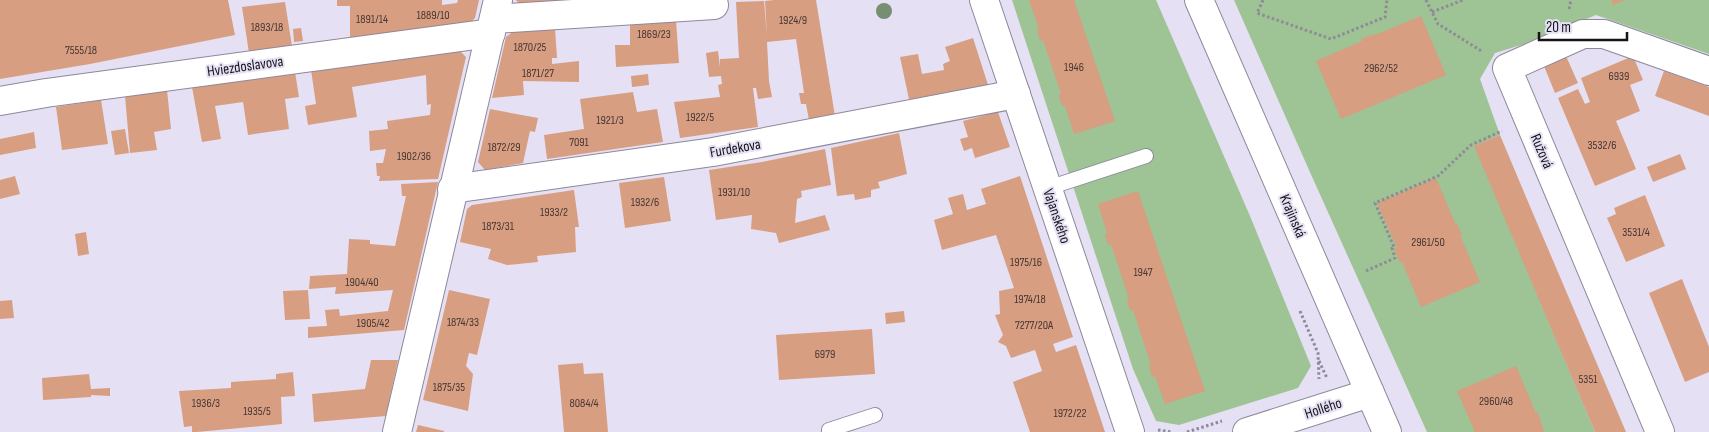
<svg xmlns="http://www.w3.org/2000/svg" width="1709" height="432" font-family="'Sofia Sans Condensed',sans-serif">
  <rect width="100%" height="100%" fill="#e6e0f4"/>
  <!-- green -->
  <g fill="#9ec394">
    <path d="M1012,0H1156L1250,216L1311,366L1298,388L1179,425L1156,421L1133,369Z"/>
    <path d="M1234,0H1709V54L1596,15L1528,43L1495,53L1480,79L1500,135L1475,146L1595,432H1427L1309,170Z"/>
  </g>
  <!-- building -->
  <g fill="#d79e81">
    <path d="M0,0H228L235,35L90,64L0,79Z"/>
    <path d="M337,0H442V5L457,3L458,0H479L475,18L470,23L350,38V6H337Z"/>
    <path d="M516,0H568V1L520,5Z"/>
    <path d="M774,0H816L835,116L809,120L806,104H801L799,93H804L796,39L767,42L769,81L772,97L758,99L756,88H753L758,127L680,138L674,102L720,97L718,85L722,84L721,76L709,77L706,53L718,51L720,67V59L739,58L736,2L764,1L767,36L765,1Z"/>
    <path d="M1029,0H1074L1115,121L1074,134L1065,106H1063L1060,101L1059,95L1061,94L1043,40L1040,41L1037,29H1039Z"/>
    <path d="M1611,0H1625L1613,5Z"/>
    <path d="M285,2L292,46L249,53L242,7Z"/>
    <path d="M1421,16L1446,75L1341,119L1316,61L1362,41L1361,39L1374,34L1375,35Z"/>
    <path d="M676,20L679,63L616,67L615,45H630V23Z"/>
    <path d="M301,28L303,41L294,42L293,29Z"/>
    <path d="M555,28L557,58H552V64L579,61V82L523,81L524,95L492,98L506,37L514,31Z"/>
    <path d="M973,38L989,88L910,104L900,57L918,54L922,74L944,70L943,64L950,61L945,47Z"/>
    <path d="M459,50L466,57L438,179L379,181L380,176H377L376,163H383L386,149L370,151L369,131L388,129L387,121L430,115L431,104L427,105L426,75L352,87L357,117L308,125L305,106L316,104L311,70Z"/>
    <path d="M1566,56L1578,83L1555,93L1544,66Z"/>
    <path d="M1633,56L1643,80L1630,85L1640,111L1616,121L1636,169L1595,186L1558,98L1578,89L1585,104L1590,102L1581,78Z"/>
    <path d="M1664,71L1709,87V116L1655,96Z"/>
    <path d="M295,72L299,97L285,99L289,129L248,135L243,102L215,106L221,139L202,142L192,87Z"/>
    <path d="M648,74L649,85L632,87L631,76Z"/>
    <path d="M167,90L171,129L154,132L157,150L130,153L125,96Z"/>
    <path d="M633,92L637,112L657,109L663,142L547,159L544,135L584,129L580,99Z"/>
    <path d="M101,100L108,144L62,150L56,107Z"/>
    <path d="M490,109L538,118L535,132L530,131L523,163L485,170L478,162Z"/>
    <path d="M998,112L1010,147L975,158L972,148L964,151L960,139L968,137L963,121Z"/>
    <path d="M125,129L129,153L115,155L111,131Z"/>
    <path d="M34,132L36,148L0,155V139Z"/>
    <path d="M899,133L907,174L878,182L880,188L871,190V197L855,200L854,194L837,196L831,148Z"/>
    <path d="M1500,135L1526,197L1626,432H1595L1526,269L1474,146Z"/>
    <path d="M825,149L831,185L801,191L802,197L797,199L795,223L825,215L830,230L779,243L776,233L751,229L752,215L716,220L709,170L762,162Z"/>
    <path d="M1680,154L1686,169L1653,182L1647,167Z"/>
    <path d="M15,176L20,194L0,199V180Z"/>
    <path d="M1020,176L1073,337L1053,344L1056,352L1076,345L1105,432H1030L1013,382L1042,371L1035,350L1011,358L1006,346L998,342L1003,335L995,315L1000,314L999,291L1014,288L996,235L942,250L934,220L953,214L948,198L963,194L967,210L986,204L981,189Z"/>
    <path d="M664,177L671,221L625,228L619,183Z"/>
    <path d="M1436,178L1456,225L1457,224L1462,234L1460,235L1480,282L1421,307L1402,262L1400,263L1394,249L1397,248L1377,203Z"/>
    <path d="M438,182L404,330L308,338V327L327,326L325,310L339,309L340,316L388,311L393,290L335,294L336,287L309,289L310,276L347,274L349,239L370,240V244L395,246L406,196H402L401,184Z"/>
    <path d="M574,190L579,227H575L576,252L537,256L538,262L507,265L488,259L491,249L460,242L467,209L472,205Z"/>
    <path d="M1138,191L1205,391L1165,404L1155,376L1152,377L1149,365H1151L1133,310L1131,311L1128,305L1127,300L1129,299L1111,244L1108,245L1105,234L1107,233L1098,204Z"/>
    <path d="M1645,195L1665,246L1626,262L1607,218L1616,214L1614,208Z"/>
    <path d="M86,232L89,254L78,256L75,234Z"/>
    <path d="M1682,279L1709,347V372L1685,382L1649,293Z"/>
    <path d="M308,290L310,319L285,320L283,291Z"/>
    <path d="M449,290L490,299L477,355L469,353L466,366L473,374L468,411L423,400Z"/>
    <path d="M12,300L14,318L0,319V301Z"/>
    <path d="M904,311L905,322L886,324L885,313Z"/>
    <path d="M872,329L875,374L779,380L776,335Z"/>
    <path d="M371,360H398L386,416L314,422L312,394L365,389Z"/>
    <path d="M583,363L584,374L603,373L608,432H564L558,365Z"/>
    <path d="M1516,366L1536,413L1538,412L1544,432H1475L1457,391Z"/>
    <path d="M293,372L295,396L281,397L282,424L197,432H192V426L184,427L179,391L231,388V382L276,379V374Z"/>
    <path d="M89,374L91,389L110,388V396L91,395V397L43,400L42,378Z"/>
    <path d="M418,425L444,431V432H416Z"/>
  </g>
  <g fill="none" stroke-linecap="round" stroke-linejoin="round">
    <defs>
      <g id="service">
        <path d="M1048,188L1146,156"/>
        <path d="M829,432V430L875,415"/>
      </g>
      <g id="minor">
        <path d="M984,0L1130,432"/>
        <path d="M494,19L714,5"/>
        <path d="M0,101L46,93L491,33"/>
        <path d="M452,189L713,152L1016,94"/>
        <path d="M397,432L498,0"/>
        <path d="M1247,432L1370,393"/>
        <path d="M1660,432L1507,68L1583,34H1604L1709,71"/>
      </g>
      <path id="secondary" d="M1199,0L1387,432"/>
    </defs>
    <!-- service casing -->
    <use href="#service" stroke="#8e889a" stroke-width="16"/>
    <!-- minor casing -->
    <use href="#minor" stroke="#8e889a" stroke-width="30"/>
    <!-- secondary casing -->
    <use href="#secondary" stroke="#8e889a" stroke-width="30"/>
    <!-- path -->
    <g stroke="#8f8a98" stroke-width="3" stroke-dasharray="2.5 2.5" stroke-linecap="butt">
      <path d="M1263,0L1257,13L1331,39L1385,17L1387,0"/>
      <path d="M1426,0L1438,24L1483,52"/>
      <path d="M1569,9L1571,0"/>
      <path d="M1432,12L1463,0"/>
      <path d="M1366,271L1395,258L1392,248L1394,247L1375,203L1438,176L1471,145L1502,131"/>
      <path d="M1300,311L1318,353L1319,379"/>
      <path d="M1319,361L1327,378"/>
      <path d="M1158,430L1172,432"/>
      <path d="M1187,432L1222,421"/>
    </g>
    <!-- service -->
    <use href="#service" stroke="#fff" stroke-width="14"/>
    <!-- minor -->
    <use href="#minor" stroke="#fff" stroke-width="28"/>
    <!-- secondary -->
    <use href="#secondary" stroke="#fff" stroke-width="28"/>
  </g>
  <!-- trees -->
  <circle fill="#768e71" cx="884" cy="11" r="8"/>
  <g text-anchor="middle" stroke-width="4" stroke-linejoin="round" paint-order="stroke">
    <!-- number labels -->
    <g font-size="12" fill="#463634">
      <text x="433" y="19">1889/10</text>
      <text x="372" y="23">1891/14</text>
      <text x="793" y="24">1924/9</text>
      <text x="267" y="31">1893/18</text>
      <text x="654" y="38">1869/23</text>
      <text x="530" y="51">1870/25</text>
      <text x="81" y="54">7555/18</text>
      <text x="1074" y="71">1946</text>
      <text x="1381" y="72">2962/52</text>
      <text x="538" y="77">1871/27</text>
      <text x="1619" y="80">6939</text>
      <text x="700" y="121">1922/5</text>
      <text x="610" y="124">1921/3</text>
      <text x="579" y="146">7091</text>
      <text x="1602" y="149">3532/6</text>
      <text x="504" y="151">1872/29</text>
      <text x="414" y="160">1902/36</text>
      <text x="734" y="196">1931/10</text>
      <text x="645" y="206">1932/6</text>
      <text x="554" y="216">1933/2</text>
      <text x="498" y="230">1873/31</text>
      <text x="1636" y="236">3531/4</text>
      <text x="1428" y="246">2961/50</text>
      <text x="1026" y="266">1975/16</text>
      <text x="1143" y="276">1947</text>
      <text x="362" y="286">1904/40</text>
      <text x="1030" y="303">1974/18</text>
      <text x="463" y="326">1874/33</text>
      <text x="373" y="327">1905/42</text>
      <text x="1034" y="329">7277/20A</text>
      <text x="825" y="358">6979</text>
      <text x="1588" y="383">5351</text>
      <text x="449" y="391">1875/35</text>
      <text x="1496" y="405">2960/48</text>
      <text x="206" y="407">1936/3</text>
      <text x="584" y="407">8084/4</text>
      <text x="257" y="415">1935/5</text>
      <text x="1070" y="417">1972/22</text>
    </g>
    <!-- street labels -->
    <g font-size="15" fill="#16141a" stroke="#e6e0f4">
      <text transform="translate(245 66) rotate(-8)" y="5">Hviezdoslavova</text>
      <text transform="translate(735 148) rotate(-10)" y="5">Furdekova</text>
      <text transform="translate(1542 151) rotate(67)" y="5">Ružová</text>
      <text transform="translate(1057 216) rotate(71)" y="5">Vajanského</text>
      <text transform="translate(1293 216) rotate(67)" y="5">Krajinská</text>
      <text transform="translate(1323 408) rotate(-18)" y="5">Hollého</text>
    </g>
  </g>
  <!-- scale -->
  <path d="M1539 32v8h88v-8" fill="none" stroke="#16141a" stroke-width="2.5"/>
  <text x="1546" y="32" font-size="15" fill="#16141a" stroke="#e6e0f4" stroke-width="4" paint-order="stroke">20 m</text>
</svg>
